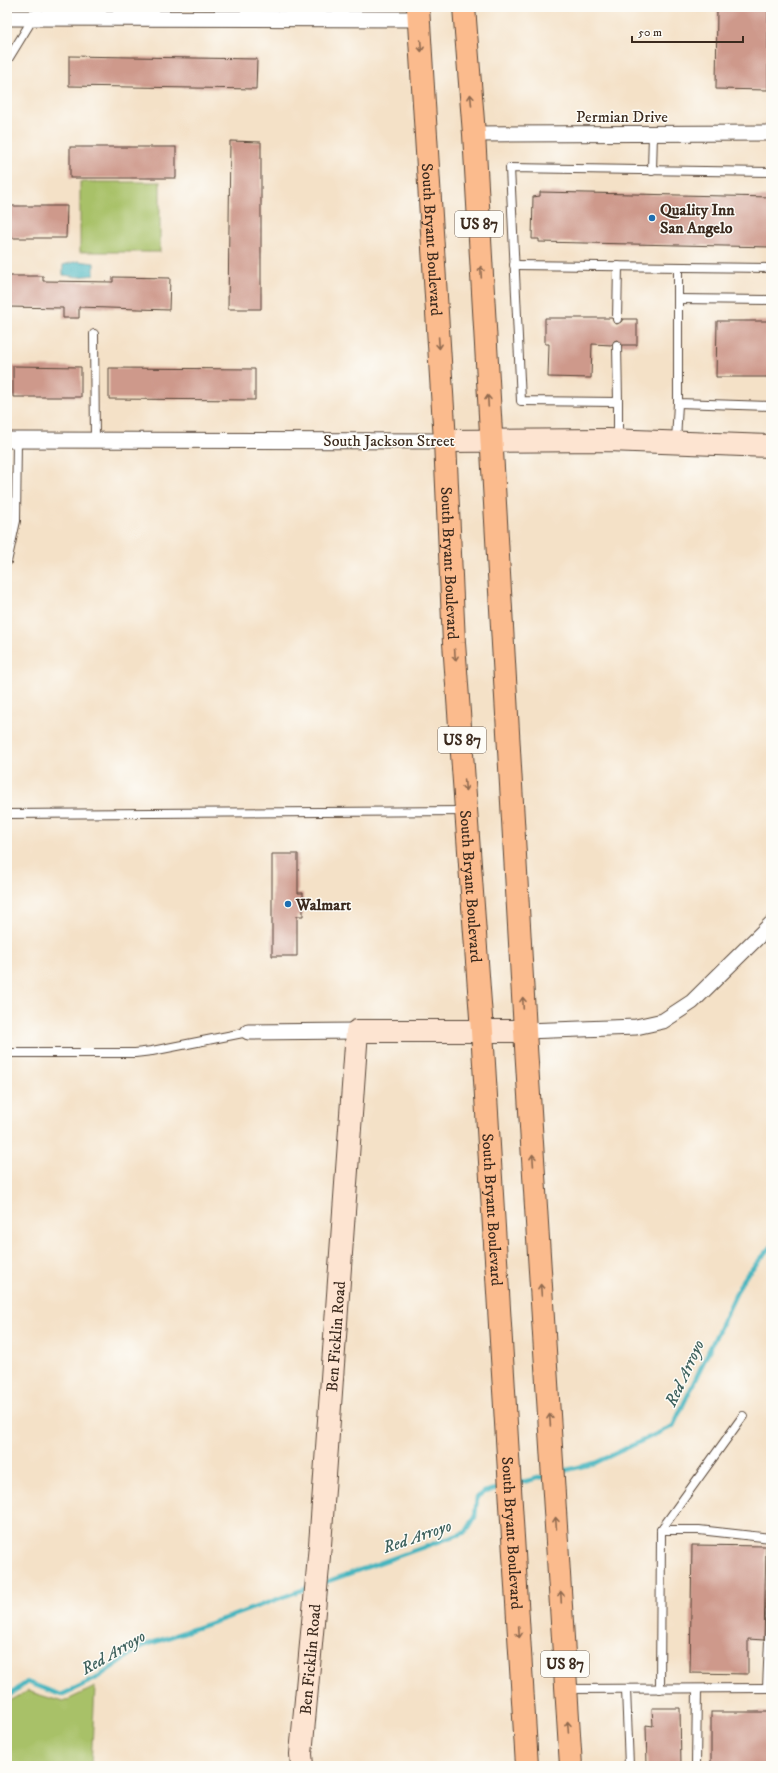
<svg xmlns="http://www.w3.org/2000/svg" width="778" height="1773" font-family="'IM FELL DW Pica',serif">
  <rect width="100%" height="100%" fill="#fdfcf7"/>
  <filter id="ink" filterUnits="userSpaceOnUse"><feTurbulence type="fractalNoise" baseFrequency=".025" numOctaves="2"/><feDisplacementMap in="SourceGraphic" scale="8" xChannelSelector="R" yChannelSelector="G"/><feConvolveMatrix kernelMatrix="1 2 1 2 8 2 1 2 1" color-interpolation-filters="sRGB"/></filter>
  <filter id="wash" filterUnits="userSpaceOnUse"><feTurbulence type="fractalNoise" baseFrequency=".012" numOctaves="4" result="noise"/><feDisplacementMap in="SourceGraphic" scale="16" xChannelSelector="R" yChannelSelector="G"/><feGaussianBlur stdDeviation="0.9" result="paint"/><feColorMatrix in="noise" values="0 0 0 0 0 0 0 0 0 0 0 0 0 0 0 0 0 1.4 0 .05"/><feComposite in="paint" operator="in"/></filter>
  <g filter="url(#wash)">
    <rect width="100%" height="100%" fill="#f4e1c7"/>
    <!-- green -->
    <g fill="#a8c167" stroke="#727642">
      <rect x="80" y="182" width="80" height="70"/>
      <path d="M95,1687L91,1766H7V1702L27,1691L63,1702Z"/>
    </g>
    <!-- water -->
    <path fill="#46b5bf" stroke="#40706e" d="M78,261L94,263V275L78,277L63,275V265Z"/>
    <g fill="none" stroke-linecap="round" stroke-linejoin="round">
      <!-- stream -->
      <g stroke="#46b5bf" stroke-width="4.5">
        <path d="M559,1472L595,1463L673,1426L743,1279L771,1247"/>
        <path d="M515,1484L546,1476"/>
        <path d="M323,1583L466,1532L475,1517L477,1497L484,1492L504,1487"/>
        <path d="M7,1697L27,1682L61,1695L95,1679L143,1646L229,1617L310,1587"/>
      </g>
    </g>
    <g id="blocks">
      <!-- building -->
      <g fill="#ce998b">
        <path d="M717,7H768V90L716,89Z"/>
        <path d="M69,56L257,59L256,89L69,86Z"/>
        <path d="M230,141L261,142V309H228Z"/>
        <rect x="70" y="147" width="106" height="31"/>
        <path d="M540,192L771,197V247L539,242V239H532L533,197L540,196Z"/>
        <path d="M7,206H67L66,238H9V232H7Z"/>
        <path d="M7,276H43V281L113,282V277L170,278L169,310L79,307V318H63V308L7,307Z"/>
        <path d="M545,318H612L614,323L617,324L621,322L623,319H637V345H622L617,340L614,341L612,345L592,344L591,378L548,377L549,344H545Z"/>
        <path d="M717,321H771V377H716Z"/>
        <path d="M13,366L81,367V397H13Z"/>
        <path d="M109,368L255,369V400L109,399Z"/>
        <path d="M272,854H298V893H303V916H297V956H272Z"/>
        <path d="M692,1545L766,1546L764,1640L748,1639V1674L690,1673Z"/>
        <path d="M652,1708H680L681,1766H647L646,1725L653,1726Z"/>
        <rect x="711" y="1712" width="60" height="54"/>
      </g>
    </g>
  </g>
  <g filter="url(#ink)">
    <use href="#blocks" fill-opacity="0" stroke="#574537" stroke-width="1"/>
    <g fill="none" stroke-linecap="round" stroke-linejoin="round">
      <defs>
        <g id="lane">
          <path d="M7,61L40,7"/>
          <path d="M652,171L653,133"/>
          <path d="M514,265L771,268"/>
          <path d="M678,267V403L771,406"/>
          <path d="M678,299L771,300"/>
          <path d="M617,319L618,266"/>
          <path d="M94,334L95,440"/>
          <path d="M617,345L618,402"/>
          <path d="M618,440V402L521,401L510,168L771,172"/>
          <path d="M676,442L678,403"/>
          <path d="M7,562L16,521L17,440"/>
          <path d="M7,814L466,811"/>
          <path d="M7,1053H135L152,1051L248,1032"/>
          <path d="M661,1530L743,1416"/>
          <path d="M767,1688L771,1592"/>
          <path d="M568,1689L771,1688"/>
          <path d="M626,1689L629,1766"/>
          <path d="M660,1689L661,1530H699L771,1538"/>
          <path d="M696,1766L697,1689"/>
        </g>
        <g id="street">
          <path d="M7,18L419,19"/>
          <path d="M474,134L771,133"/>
          <path d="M7,440L445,441"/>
          <path d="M525,1031L636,1027L663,1021L692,1002L771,924"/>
          <path d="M248,1032L357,1031"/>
        </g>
        <g id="secondary">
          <path d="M445,441L608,440L771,446"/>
          <path id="s1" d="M302,1766L301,1754L320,1545L357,1031H525"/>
        </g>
        <g id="primary">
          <path id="s2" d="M418,7L445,441L454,643L482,1031L527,1766"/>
          <path d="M464,7L474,134L525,1031L571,1766"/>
        </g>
      </defs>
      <!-- lane casing -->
      <use href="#lane" stroke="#574537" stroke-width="10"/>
      <!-- street casing -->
      <use href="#street" stroke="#574537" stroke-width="17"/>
      <!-- secondary casing -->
      <use href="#secondary" stroke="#574537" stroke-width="24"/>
      <!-- primary casing -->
      <use href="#primary" stroke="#574537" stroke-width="24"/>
      <!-- lane -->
      <use href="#lane" stroke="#fff" stroke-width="8"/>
      <!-- street -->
      <use href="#street" stroke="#fff" stroke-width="15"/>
      <!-- secondary -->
      <use href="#secondary" stroke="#fde4d1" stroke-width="22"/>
      <!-- primary -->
      <use href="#primary" stroke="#fbbb8d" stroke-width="22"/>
    </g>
    <!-- one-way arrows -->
    <defs><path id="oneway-shaft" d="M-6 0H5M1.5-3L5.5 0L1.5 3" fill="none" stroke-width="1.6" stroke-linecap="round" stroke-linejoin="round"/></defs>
    <g stroke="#916b50">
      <use href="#oneway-shaft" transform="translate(421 46) rotate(86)"/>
      <use href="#oneway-shaft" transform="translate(471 100) rotate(-95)"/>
      <use href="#oneway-shaft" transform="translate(481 272) rotate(-93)"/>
      <use href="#oneway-shaft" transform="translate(439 343) rotate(86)"/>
      <use href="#oneway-shaft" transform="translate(488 401) rotate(-93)"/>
      <use href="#oneway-shaft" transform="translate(455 655) rotate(86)"/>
      <use href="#oneway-shaft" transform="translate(465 785) rotate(86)"/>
      <use href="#oneway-shaft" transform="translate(523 1003) rotate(-93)"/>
      <use href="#oneway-shaft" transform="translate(533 1160) rotate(-94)"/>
      <use href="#oneway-shaft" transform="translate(541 1290) rotate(-94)"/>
      <use href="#oneway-shaft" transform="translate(550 1420) rotate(-94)"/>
      <use href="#oneway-shaft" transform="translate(556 1523) rotate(-94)"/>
      <use href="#oneway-shaft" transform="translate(561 1597) rotate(-93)"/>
      <use href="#oneway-shaft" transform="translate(519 1632) rotate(87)"/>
      <use href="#oneway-shaft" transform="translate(568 1727) rotate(-94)"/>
    </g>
  </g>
  <!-- markers -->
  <g fill="#1f6fb2" stroke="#fdfcf7" stroke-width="1.5">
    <circle cx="652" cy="218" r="4"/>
    <circle cx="288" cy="904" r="4"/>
  </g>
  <g text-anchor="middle" stroke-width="3" stroke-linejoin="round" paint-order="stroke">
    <!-- shield labels -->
    <g fill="#fdfcf7" stroke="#75695f" stroke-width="1">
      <rect x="455" y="211" width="48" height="26" rx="3"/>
      <rect x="438" y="727" width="48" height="26" rx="3"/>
      <rect x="541" y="1651" width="48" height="26" rx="3"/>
    </g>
    <g font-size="15" font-weight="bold" fill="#3b2a1e">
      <text x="479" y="229">US 87</text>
      <text x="462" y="745">US 87</text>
      <text x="565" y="1669">US 87</text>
    </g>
    <!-- street labels -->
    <g font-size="16" fill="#3b2a1e" stroke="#fdfcf7">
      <text x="622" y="122">Permian Drive</text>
      <text dy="6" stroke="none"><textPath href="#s2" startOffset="233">South Bryant Boulevard</textPath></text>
      <text x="389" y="446">South Jackson Street</text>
      <text dy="6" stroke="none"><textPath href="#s2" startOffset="557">South Bryant Boulevard</textPath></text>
      <text dy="6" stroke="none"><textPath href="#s2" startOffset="881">South Bryant Boulevard</textPath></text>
      <text dy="6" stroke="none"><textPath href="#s2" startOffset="1205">South Bryant Boulevard</textPath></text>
      <text dy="6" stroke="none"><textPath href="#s1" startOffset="431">Ben Ficklin Road</textPath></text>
      <text dy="6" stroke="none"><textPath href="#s2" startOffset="1529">South Bryant Boulevard</textPath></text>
      <text dy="6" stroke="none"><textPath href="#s1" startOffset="107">Ben Ficklin Road</textPath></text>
    </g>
    <!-- poi labels -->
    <g font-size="16" font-weight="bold" fill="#3b2a1e" stroke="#fdfcf7" text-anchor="start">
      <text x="660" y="215">Quality Inn<tspan x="660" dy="18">San Angelo</tspan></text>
      <text x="296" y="910">Walmart</text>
    </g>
    <!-- water labels -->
    <g font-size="17" font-style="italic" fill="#3f625e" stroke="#fdfcf7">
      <text transform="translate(684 1373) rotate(-65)" y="6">Red Arroyo</text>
      <text transform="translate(417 1536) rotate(-19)" y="6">Red Arroyo</text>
      <text transform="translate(113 1652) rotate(-30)" y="6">Red Arroyo</text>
    </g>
  </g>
  <!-- margin -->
  <rect width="778" height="1773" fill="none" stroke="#fdfcf7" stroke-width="24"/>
  <!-- scale -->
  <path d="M632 36v6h111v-6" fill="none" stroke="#3b2a1e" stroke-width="2"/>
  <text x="638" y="36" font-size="12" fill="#3b2a1e" stroke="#fdfcf7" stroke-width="3" paint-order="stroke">50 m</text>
</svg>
